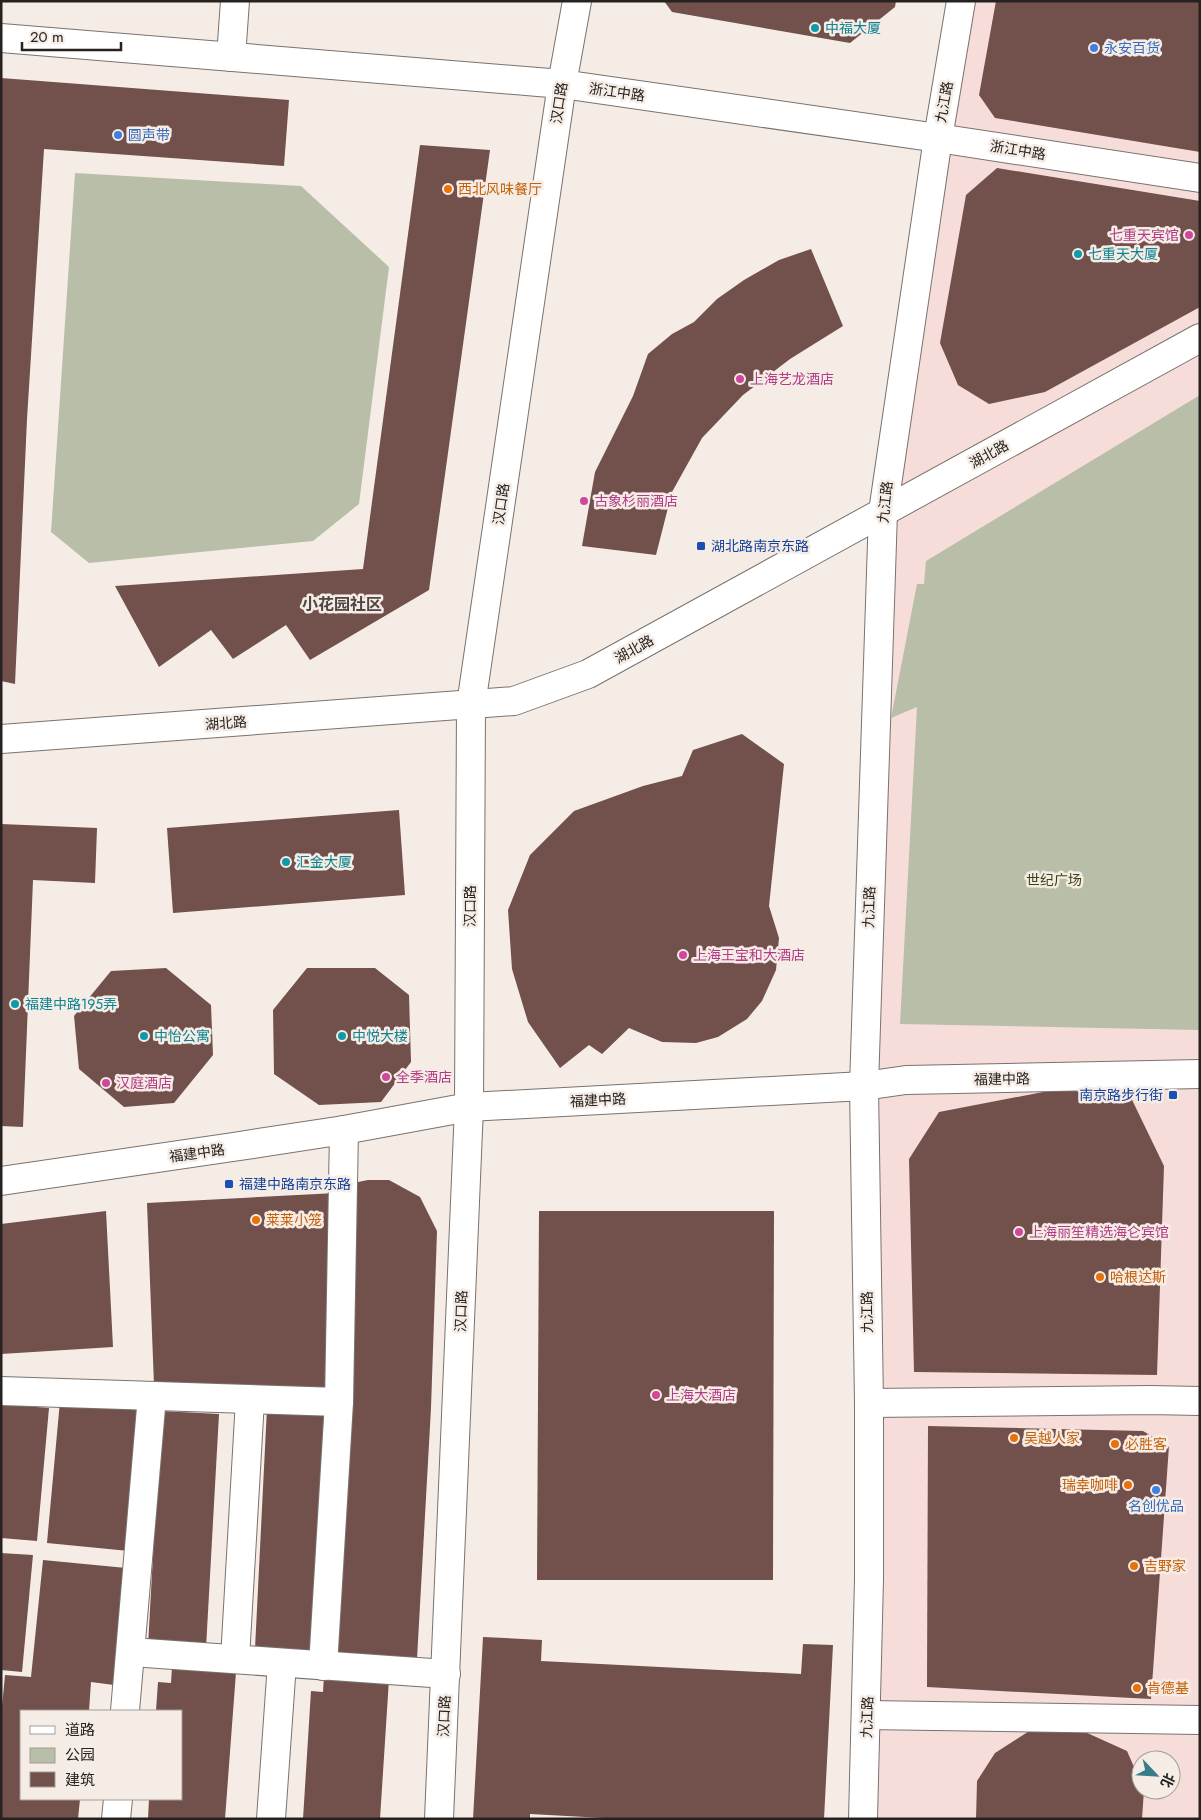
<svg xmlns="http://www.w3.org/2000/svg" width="1201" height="1820" font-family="Jost,'Noto Sans SC',sans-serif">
  <rect width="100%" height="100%" fill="#f5ece6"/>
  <!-- commercial -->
  <path fill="#f7ddda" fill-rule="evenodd" d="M961,1H1200V1819H863L883,512ZM1141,1760H1171V1790H1141Z"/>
  <!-- green -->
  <g fill="#b9bea9">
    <path d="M75,173L301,186L389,267L359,504L313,541L89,563L51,532Z"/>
    <path d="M1200,395V1030L900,1024L917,707L891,718L917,584H924L926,561Z"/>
  </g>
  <!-- building -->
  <g fill="#72504b">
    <path d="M664,1H896L895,7L850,43L672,12Z"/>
    <path d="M996,1H1200V152L995,118L979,95Z"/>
    <path d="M1,78L289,100L284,166L44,149L27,419L15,684L1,681Z"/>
    <path d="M420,145L490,150L429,590L310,660L286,625L233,659L211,630L159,667L115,586L363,569Z"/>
    <path d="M997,168L1200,201V307L1045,392L989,404L958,385L940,343L966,195Z"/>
    <path d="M811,249L843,326L790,359L743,395L702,438L672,492L656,555L582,546L595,472L633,396L648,354L672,334L694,322L717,299L744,280L779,260Z"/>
    <path d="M742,734L784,764L769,906L779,938L776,970L762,1001L747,1019L718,1037L696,1043L662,1042L629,1028L602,1054L589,1045L560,1068L528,1022L512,969L508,910L530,855L574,811L643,786L682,776L693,750Z"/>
    <path d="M399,810L405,895L173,913L167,828Z"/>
    <path d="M1,824L97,828L95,883L33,880L23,1127L1,1126Z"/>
    <path d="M166,968L211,1005L213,1055L174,1103L124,1107L79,1069L74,1016L111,971Z"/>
    <path d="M307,968H375L409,995L411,1062L381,1102L319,1105L274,1074L273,1010Z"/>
    <path d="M1121,1077L1164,1166L1157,1375L914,1372L909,1159L939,1112Z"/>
    <path d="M368,1180H389L420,1197L437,1231L431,1408L417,1659L335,1657L353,1183Z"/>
    <path d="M336,1193L333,1390L154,1385L147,1203Z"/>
    <path d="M106,1211L113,1347L1,1354V1224Z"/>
    <path d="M539,1211H774L773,1580H537Z"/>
    <path d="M60,1401L141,1408L129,1551L47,1543Z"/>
    <path d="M1,1404L49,1408L37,1541L1,1538Z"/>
    <path d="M267,1408L326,1410L314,1652L255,1649Z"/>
    <path d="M161,1411L219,1414L206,1648L148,1646Z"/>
    <path d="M928,1426L1143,1431L1169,1446L1151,1699L927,1687Z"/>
    <path d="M1,1553L33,1555L22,1672L1,1670Z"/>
    <path d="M43,1560L126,1568L114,1685L91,1682L89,1711H21V1799H80L78,1819H1V1717L5,1675L31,1677Z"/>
    <path d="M483,1637L542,1640L541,1661L801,1674L803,1644L833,1645L824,1819H622L530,1814V1819H473Z"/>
    <path d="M172,1667L236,1672L225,1819H148L149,1799H181V1711H156L158,1682L171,1683Z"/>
    <path d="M324,1676L389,1679L380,1819H303L311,1691L323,1692Z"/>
    <path d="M1034,1728L1085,1732L1127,1751L1141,1783V1790H1144L1142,1819H976L977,1781L995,1753Z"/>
  </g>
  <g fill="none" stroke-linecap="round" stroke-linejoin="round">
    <defs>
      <g id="minor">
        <path d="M1,38L562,84L938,138L1200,178"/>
        <path d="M231,57L235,1"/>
        <path d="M1,739L514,701L588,674L1200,338"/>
        <path d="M1,1181L233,1147L344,1130L469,1107L864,1086L906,1080L1200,1074"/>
        <path d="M1,1391L339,1402"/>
        <path d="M869,1403L1150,1400L1200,1401"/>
        <path d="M131,1652L446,1674"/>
        <path d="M235,1659L250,1400"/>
        <path d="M323,1666L339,1402L344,1130"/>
        <path d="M125,1711L152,1396"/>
        <path d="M867,1715L1200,1720"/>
        <path d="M116,1819L118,1799"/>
        <path d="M271,1819L282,1663"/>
        <path d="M439,1819L469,1107L471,705L562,84L577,1"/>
      </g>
      <path id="major" d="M863,1819L869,1579V1403L864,1086L883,512L938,138L961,1"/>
    </defs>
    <!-- minor casing -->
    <use href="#minor" stroke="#7a726d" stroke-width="30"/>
    <!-- major casing -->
    <use href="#major" stroke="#7a726d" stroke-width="30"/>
    <!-- minor -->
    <use href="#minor" stroke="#fff" stroke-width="28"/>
    <!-- major -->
    <use href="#major" stroke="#fff" stroke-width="28"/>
  </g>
  <!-- markers -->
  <g fill="#0f9aa8" stroke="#f5ece6" stroke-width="2">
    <circle cx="815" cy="28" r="5"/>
    <circle cx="1078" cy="254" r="5"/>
    <circle cx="286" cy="862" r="5"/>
    <circle cx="15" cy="1004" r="5"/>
    <circle cx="144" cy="1036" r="5"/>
    <circle cx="342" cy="1036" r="5"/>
  </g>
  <g fill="#3f7fe0" stroke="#f5ece6" stroke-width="2">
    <circle cx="1094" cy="48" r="5"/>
    <circle cx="118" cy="135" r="5"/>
    <circle cx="1156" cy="1490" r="5"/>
  </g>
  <g fill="#e8710a" stroke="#f5ece6" stroke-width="2">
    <circle cx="448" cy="189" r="5"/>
    <circle cx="256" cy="1220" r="5"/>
    <circle cx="1100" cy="1277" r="5"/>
    <circle cx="1014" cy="1438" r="5"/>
    <circle cx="1115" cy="1444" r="5"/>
    <circle cx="1128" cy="1485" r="5"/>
    <circle cx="1134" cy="1566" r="5"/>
    <circle cx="1137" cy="1688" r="5"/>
  </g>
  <g fill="#d1479c" stroke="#f5ece6" stroke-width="2">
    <circle cx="1189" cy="235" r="5"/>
    <circle cx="740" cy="379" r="5"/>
    <circle cx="584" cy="501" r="5"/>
    <circle cx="683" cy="955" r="5"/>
    <circle cx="386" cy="1077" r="5"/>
    <circle cx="106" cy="1083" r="5"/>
    <circle cx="1019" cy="1232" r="5"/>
    <circle cx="656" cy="1395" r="5"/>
  </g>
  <g fill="#1a4fb4" stroke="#f5ece6" stroke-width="2">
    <rect x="696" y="541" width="10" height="10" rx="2.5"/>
    <rect x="1168" y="1090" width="10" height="10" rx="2.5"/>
    <rect x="224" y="1179" width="10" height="10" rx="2.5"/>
  </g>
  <g text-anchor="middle" stroke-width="5" stroke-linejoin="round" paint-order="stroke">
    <!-- culture labels -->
    <g font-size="14" fill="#0d838f" stroke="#f5ece6" text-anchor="start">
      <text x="825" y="33">中福大厦</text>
      <text x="1088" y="259">七重天大厦</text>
      <text x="296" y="867">汇金大厦</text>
      <text x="25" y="1009">福建中路195弄</text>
      <text x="154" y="1041">中怡公寓</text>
      <text x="352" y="1041">中悦大楼</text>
    </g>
    <!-- shop labels -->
    <g font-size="14" fill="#366cbe" stroke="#f5ece6" text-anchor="start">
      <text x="1104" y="53">永安百货</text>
      <text x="128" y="140">圆声带</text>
      <text x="1156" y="1511" text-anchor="middle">名创优品</text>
    </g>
    <!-- street labels -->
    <g font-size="14" fill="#252220" stroke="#f5ece6">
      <text transform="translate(617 92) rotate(8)" y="5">浙江中路</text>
      <text transform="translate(944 102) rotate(-80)" y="5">九江路</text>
      <text transform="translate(559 103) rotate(-81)" y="5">汉口路</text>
      <text transform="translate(1018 150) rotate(9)" y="5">浙江中路</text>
      <text transform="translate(989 454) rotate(-29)" y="5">湖北路</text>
      <text transform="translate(885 502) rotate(-84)" y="5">九江路</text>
      <text transform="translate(501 504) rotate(-82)" y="5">汉口路</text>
      <text transform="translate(634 649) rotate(-29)" y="5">湖北路</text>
      <text transform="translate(226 723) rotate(-4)" y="5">湖北路</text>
      <text transform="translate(470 906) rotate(-90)" y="5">汉口路</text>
      <text transform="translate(869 907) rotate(-88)" y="5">九江路</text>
      <text transform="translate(1002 1079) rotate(-1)" y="5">福建中路</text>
      <text transform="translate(598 1100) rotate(-3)" y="5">福建中路</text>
      <text transform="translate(197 1153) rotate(-8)" y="5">福建中路</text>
      <text transform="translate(461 1311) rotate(-88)" y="5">汉口路</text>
      <text transform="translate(867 1312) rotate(-91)" y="5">九江路</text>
      <text transform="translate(444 1716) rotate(-87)" y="5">汉口路</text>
      <text transform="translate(867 1717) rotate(-88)" y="5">九江路</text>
    </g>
    <!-- food labels -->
    <g font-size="14" fill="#c56008" stroke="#f5ece6" text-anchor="start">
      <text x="458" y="194">西北风味餐厅</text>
      <text x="266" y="1225">莱莱小笼</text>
      <text x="1110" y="1282">哈根达斯</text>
      <text x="1024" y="1443">吴越人家</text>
      <text x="1125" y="1449">必胜客</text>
      <text x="1118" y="1490" text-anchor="end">瑞幸咖啡</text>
      <text x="1144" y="1571">吉野家</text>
      <text x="1147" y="1693">肯德基</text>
    </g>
    <!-- hotel labels -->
    <g font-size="14" fill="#b23c85" stroke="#f5ece6" text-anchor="start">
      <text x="1179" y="240" text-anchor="end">七重天宾馆</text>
      <text x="750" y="384">上海艺龙酒店</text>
      <text x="594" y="506">古象杉丽酒店</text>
      <text x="693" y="960">上海王宝和大酒店</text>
      <text x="396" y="1082">全季酒店</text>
      <text x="116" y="1088">汉庭酒店</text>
      <text x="1029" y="1237">上海丽笙精选海仑宾馆</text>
      <text x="666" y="1400">上海大酒店</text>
    </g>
    <!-- transit labels -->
    <g font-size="14" fill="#164399" stroke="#f5ece6" text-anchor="start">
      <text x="711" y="551">湖北路南京东路</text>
      <text x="1163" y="1100" text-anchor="end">南京路步行街</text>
      <text x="239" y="1189">福建中路南京东路</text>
    </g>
    <!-- park labels -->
    <g font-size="14" fill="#3a440d" stroke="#f5ece6">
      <text x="1054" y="885">世纪广场</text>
    </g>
    <!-- quarter labels -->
    <g font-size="16" font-weight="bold" fill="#4d4642" stroke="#f5ece6">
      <text x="342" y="610">小花园社区</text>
    </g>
  </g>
  <!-- border -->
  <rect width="1201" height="1820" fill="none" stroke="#252220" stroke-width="5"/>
  <!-- legend -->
  <rect x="20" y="1710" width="162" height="90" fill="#f5ece6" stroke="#a29b97"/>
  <rect x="30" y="1726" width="25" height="8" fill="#ffffff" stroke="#a29b97"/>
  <text x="65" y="1735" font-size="15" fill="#252220">道路</text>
  <rect x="30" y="1748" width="25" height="15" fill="#b9bea9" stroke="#a29b97"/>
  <text x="65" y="1760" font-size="15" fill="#252220">公园</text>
  <rect x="30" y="1772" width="25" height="15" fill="#72504b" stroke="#a29b97"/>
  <text x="65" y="1785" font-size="15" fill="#252220">建筑</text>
  <!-- north arrow -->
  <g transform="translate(1156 1775) rotate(115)"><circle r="24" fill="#f5ece6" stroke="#a29b97"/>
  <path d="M0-4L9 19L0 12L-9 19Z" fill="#377d89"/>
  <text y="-8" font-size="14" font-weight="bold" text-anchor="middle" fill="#252220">北</text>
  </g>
  <!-- scale -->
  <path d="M22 42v8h99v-8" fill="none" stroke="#252220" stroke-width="2.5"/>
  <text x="30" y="42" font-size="15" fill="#252220" stroke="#f5ece6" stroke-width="4" paint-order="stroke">20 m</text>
</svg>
